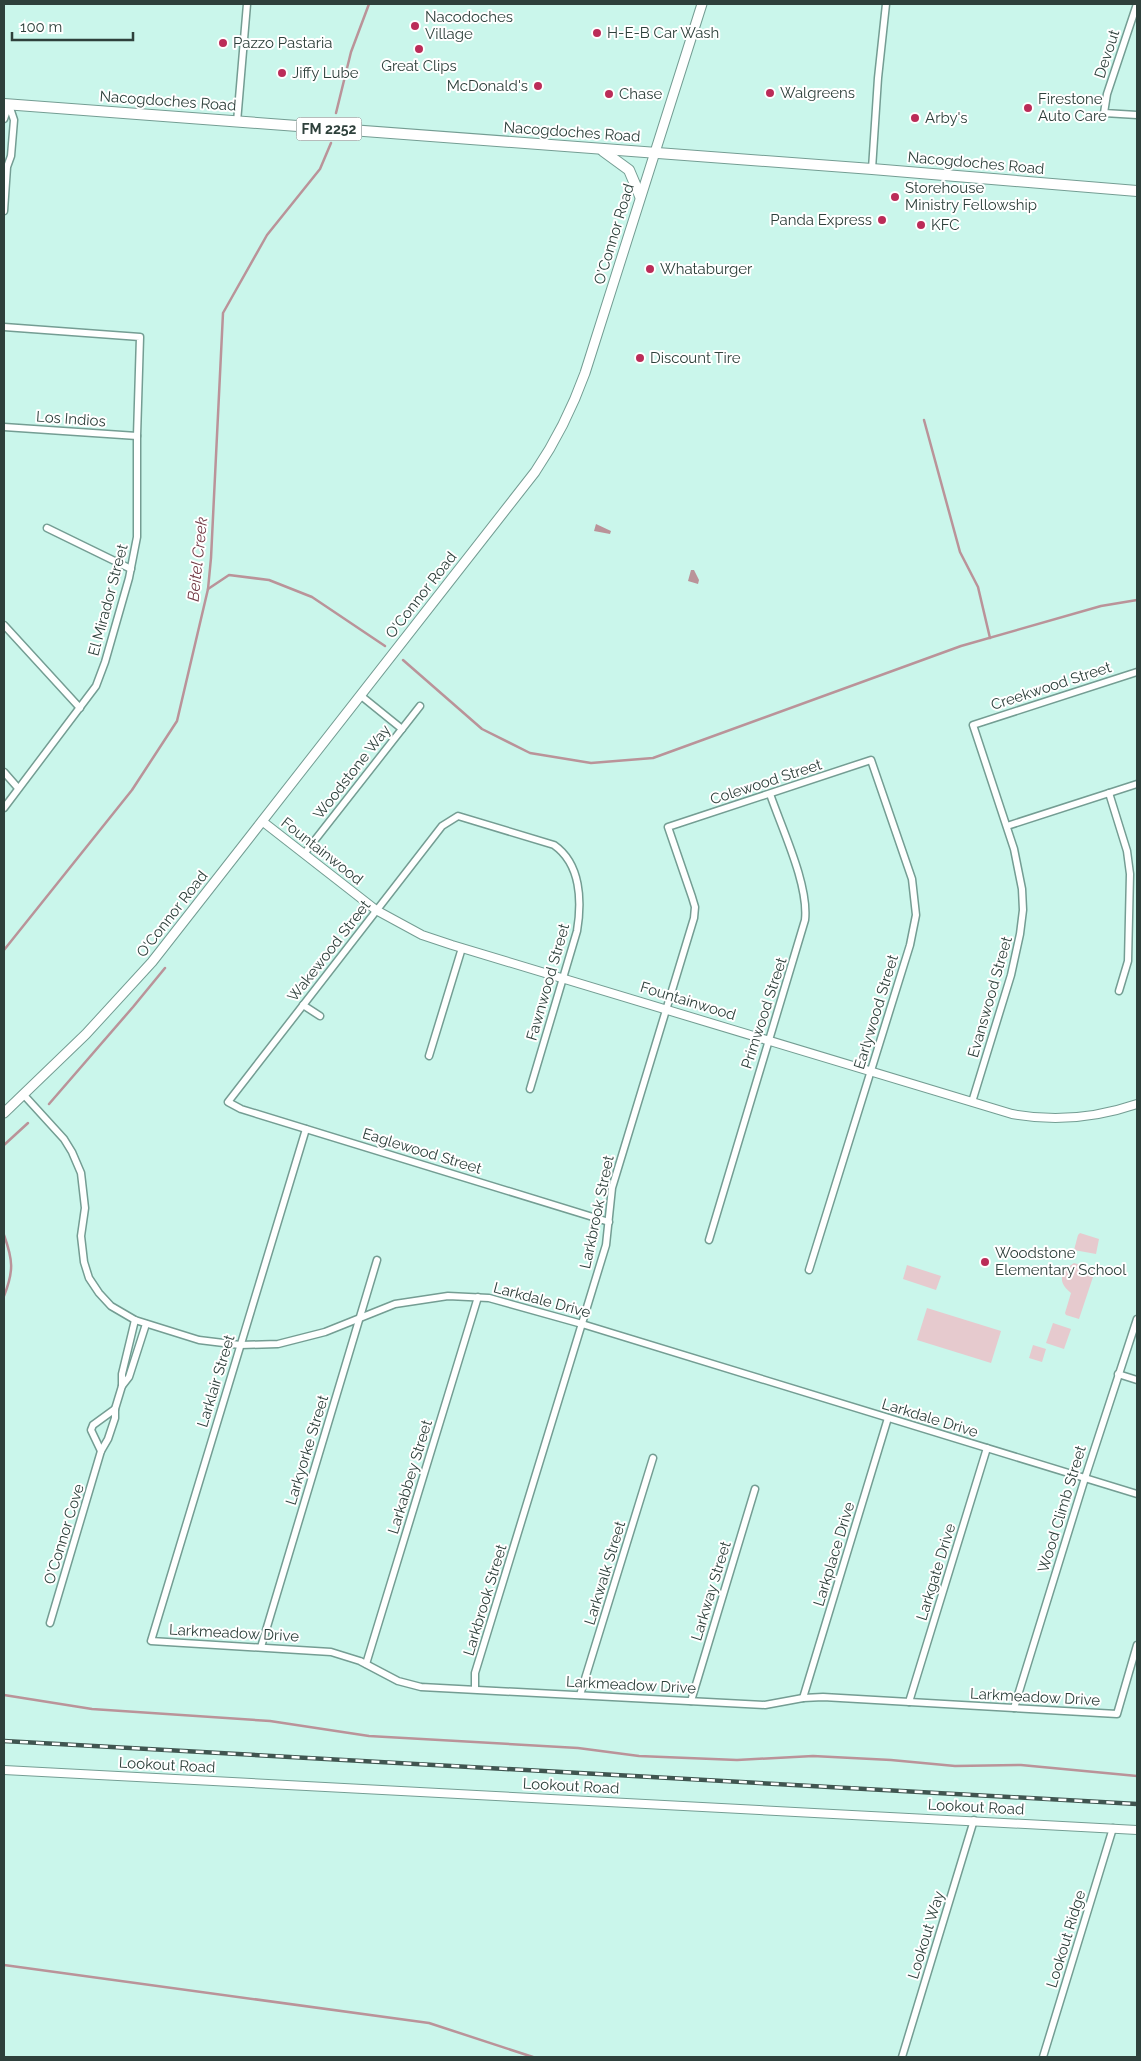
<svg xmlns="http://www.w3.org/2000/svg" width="1141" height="2061" font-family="Raleway,sans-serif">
  <rect width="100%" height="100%" fill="#caf6eb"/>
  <!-- green -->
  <g fill="#e6cace">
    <path d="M1080,1233L1099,1239L1096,1254L1074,1250L1078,1235Z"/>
    <path d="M1074,1263L1094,1269L1095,1271L1079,1319L1066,1315L1065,1313L1071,1293C1057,1282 1060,1272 1074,1263Z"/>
    <path d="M907,1265L941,1276L936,1290L903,1279Z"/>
    <path d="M927,1308L1001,1331L991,1363L917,1340Z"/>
    <path d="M1053,1323L1071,1329L1064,1349L1046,1343Z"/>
    <path d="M1033,1345L1046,1349L1042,1362L1029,1358Z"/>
  </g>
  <!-- water -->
  <g fill="#ba9399">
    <path d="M596,524L611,531L610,534L594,531Z"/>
    <path d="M691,570H694L699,580L698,584L688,581Z"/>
  </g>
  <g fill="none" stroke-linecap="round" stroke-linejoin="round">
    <!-- stream -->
    <g stroke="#ba9399" stroke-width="2.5">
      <path d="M336,113L351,52L369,4"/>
      <path d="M924,420L960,552L978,587L990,638"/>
      <path d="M208,589L229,575L269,580L312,597L385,646"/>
      <path d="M403,660L482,729L530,753L591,763L653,758L961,646L1101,606L1137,600"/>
      <path d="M4,950L132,790L177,721L208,589L211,558L223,313L267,235L320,169L331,143"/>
      <path d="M49,1104L133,1007L165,968"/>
      <path d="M4,1145L28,1123"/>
      <path d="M4,1235C13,1260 14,1271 4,1296"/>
      <path d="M4,1695L92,1709L270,1721L369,1736L578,1748L639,1756L737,1760L813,1756L891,1760L955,1766L1021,1765L1137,1776"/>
      <path d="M4,1965L429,2023L533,2057"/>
    </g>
    <defs>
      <g id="minor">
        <path d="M1137,4L1107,94L1104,113L1137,115"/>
        <path d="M4,119L9,105"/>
        <path d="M237,122L247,4"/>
        <path d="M872,169L878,78L886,4"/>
        <path d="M4,211L7,167L11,156L14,120L9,105"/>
        <path d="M4,327L140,337L137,436V537L129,578L105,662L96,686L4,808"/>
        <path d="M4,427L137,436"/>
        <path d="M47,528L131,569"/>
        <path d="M4,625L80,708"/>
        <path d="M360,695L402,729"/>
        <path d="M4,772L18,788"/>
        <path d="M1109,793L1127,851L1130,874L1128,961L1119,991"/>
        <path d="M1007,826L1137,784"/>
        <path d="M304,854L420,706"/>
        <path d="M303,1005L320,1016"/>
        <path d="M429,1056L462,948"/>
        <path d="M530,1089L577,931C582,901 581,864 554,845L458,816L442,826L228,1102L241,1109L609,1222"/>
        <path d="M23,1094L64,1139L72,1152L81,1173L85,1208L81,1236L84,1262L89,1278L99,1293L111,1306L135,1320L199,1340L240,1345L278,1344L325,1332L395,1304L448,1296L489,1298L582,1324L1137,1494"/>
        <path d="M972,1102L1011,975L1020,934L1023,910L1022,889L1014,849L973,725L1137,672"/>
        <path d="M306,1129L151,1641L331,1652L360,1661L398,1681L421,1687L765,1705L803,1698L823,1697L1117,1714L1137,1645"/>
        <path d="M709,1240L805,920C809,885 782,829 770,794"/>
        <path d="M1118,1374L1137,1380"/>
        <path d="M122,1386L129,1377L146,1324"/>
        <path d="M101,1451L91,1430L93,1425L115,1409"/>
        <path d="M50,1623L101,1451L108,1439L115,1418V1409L122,1386V1374L135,1320"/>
        <path d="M261,1647L377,1260"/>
        <path d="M366,1664L478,1297"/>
        <path d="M475,1689V1673L606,1245L612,1188L694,918L695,907L692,897L668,827L871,760L912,879L916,915L910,945L809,1270"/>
        <path d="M580,1695L653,1458"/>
        <path d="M803,1698L888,1418"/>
        <path d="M691,1701L755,1489"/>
        <path d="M909,1702L987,1448"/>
        <path d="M1014,1708L1085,1478L1137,1319"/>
        <path d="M902,2057L974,1820"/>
        <path d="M1043,2057L1113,1828"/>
      </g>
      <g id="tertiary">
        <path d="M262,821L376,910L422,935L452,945L1012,1114C1055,1122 1096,1118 1137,1104"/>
        <path d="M4,1770L1137,1830"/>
      </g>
      <path id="secondary" d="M4,1113L86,1034L152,962L535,472C556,441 572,409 585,373L702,4"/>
      <g id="primary">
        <path d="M4,104L872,169L1137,191"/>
        <path d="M603,151L629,170L640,196"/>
      </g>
    </defs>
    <!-- minor casing -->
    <use href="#minor" stroke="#749d93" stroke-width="9"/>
    <!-- tertiary casing -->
    <use href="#tertiary" stroke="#749d93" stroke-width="10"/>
    <!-- secondary casing -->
    <use href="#secondary" stroke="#749d93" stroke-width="11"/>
    <!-- primary casing -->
    <use href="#primary" stroke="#749d93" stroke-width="12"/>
    <!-- minor -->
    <use href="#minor" stroke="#fff" stroke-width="6"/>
    <!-- tertiary -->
    <use href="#tertiary" stroke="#fff" stroke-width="8"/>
    <!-- secondary -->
    <use href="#secondary" stroke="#fff" stroke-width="9"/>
    <!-- primary -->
    <use href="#primary" stroke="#fff" stroke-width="10"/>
    <defs>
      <path id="rail" d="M4,1741L1137,1804"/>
    </defs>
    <!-- rail casing -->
    <use href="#rail" stroke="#405550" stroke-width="4.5"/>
    <!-- rail -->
    <use href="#rail" stroke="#fff" stroke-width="2.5" stroke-dasharray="8" stroke-linecap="butt"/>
  </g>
  <!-- markers -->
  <g fill="#bb2c58" stroke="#fff" stroke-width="2">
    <circle cx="415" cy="26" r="5"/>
    <circle cx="597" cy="33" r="5"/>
    <circle cx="223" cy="43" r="5"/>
    <circle cx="419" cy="49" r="5"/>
    <circle cx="282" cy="73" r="5"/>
    <circle cx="538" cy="86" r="5"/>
    <circle cx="770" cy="93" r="5"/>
    <circle cx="609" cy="94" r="5"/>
    <circle cx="1028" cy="108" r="5"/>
    <circle cx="915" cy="118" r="5"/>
    <circle cx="895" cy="197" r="5"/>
    <circle cx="882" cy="220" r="5"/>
    <circle cx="921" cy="225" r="5"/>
    <circle cx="650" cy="269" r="5"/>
    <circle cx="640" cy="358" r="5"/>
    <circle cx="985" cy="1262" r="5"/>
  </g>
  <g text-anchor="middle" stroke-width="4" stroke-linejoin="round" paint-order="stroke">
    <!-- shield labels -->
    <rect fill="#fff" stroke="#6d7976" stroke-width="1" x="296.5" y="117.5" width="65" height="23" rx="4"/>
    <g font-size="14" font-weight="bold" fill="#2e403b">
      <text x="329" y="134">FM 2252</text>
    </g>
    <!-- poi labels -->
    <g font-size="15" fill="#2e403b" stroke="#fff" text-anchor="start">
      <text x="425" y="22">Nacodoches<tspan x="425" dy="17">Village</tspan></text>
      <text x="607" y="38">H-E-B Car Wash</text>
      <text x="233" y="48">Pazzo Pastaria</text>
      <text x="419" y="71" text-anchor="middle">Great Clips</text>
      <text x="292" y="78">Jiffy Lube</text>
      <text x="528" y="91" text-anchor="end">McDonald's</text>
      <text x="780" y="98">Walgreens</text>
      <text x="619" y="99">Chase</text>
      <text x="1038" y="104">Firestone<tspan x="1038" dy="17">Auto Care</tspan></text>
      <text x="925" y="123">Arby's</text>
      <text x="905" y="193">Storehouse<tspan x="905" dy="17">Ministry Fellowship</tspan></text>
      <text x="872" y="225" text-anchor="end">Panda Express</text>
      <text x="931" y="230">KFC</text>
      <text x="660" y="274">Whataburger</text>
      <text x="650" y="363">Discount Tire</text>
      <text x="995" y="1258">Woodstone<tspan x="995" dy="17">Elementary School</tspan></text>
    </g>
    <!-- street labels -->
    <g font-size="15" fill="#2e403b" stroke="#fff">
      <text transform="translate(1107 54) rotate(-72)" y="5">Devout</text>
      <text transform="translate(168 101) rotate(4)" y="5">Nacogdoches Road</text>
      <text transform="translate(572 132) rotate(4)" y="5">Nacogdoches Road</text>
      <text transform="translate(976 163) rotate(5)" y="5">Nacogdoches Road</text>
      <text transform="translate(614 234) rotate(-73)" y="5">O'Connor Road</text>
      <text transform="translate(71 419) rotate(4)" y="5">Los Indios</text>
      <text transform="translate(421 595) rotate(-52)" y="5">O'Connor Road</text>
      <text transform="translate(108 600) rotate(-75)" y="5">El Mirador Street</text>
      <text transform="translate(1051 686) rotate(-18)" y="5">Creekwood Street</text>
      <text transform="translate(352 772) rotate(-52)" y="5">Woodstone Way</text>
      <text transform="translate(766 782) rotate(-18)" y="5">Colewood Street</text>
      <text transform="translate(322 851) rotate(38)" y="5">Fountainwood</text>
      <text transform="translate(172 914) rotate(-52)" y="5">O'Connor Road</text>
      <text transform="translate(329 951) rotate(-52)" y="5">Wakewood Street</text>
      <text transform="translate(548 982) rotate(-74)" y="5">Fawnwood Street</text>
      <text transform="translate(990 997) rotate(-74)" y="5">Evanswood Street</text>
      <text transform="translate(688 1001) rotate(17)" y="5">Fountainwood</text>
      <text transform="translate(876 1012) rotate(-73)" y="5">Earlywood Street</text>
      <text transform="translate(764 1013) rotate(-72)" y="5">Primwood Street</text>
      <text transform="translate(422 1151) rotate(17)" y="5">Eaglewood Street</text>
      <text transform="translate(597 1212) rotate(-78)" y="5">Larkbrook Street</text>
      <text transform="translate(542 1300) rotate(15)" y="5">Larkdale Drive</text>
      <text transform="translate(216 1381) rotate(-73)" y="5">Larklair Street</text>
      <text transform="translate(930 1418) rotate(17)" y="5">Larkdale Drive</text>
      <text transform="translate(307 1450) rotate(-73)" y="5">Larkyorke Street</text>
      <text transform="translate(410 1477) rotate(-73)" y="5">Larkabbey Street</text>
      <text transform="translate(1062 1509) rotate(-73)" y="5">Wood Climb Street</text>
      <text transform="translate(64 1534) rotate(-73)" y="5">O'Connor Cove</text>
      <text transform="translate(834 1554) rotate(-73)" y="5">Larkplace Drive</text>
      <text transform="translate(936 1572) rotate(-73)" y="5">Larkgate Drive</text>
      <text transform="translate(605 1573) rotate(-73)" y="5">Larkwalk Street</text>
      <text transform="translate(711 1591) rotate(-73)" y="5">Larkway Street</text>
      <text transform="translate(485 1600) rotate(-73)" y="5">Larkbrook Street</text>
      <text transform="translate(234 1633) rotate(3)" y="5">Larkmeadow Drive</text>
      <text transform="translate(631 1685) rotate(3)" y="5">Larkmeadow Drive</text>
      <text transform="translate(1035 1697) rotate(3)" y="5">Larkmeadow Drive</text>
      <text transform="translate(167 1765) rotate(3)" y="5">Lookout Road</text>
      <text transform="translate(571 1786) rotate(3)" y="5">Lookout Road</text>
      <text transform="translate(976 1807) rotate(3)" y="5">Lookout Road</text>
      <text transform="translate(926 1935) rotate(-73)" y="5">Lookout Way</text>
      <text transform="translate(1066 1939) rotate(-73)" y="5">Lookout Ridge</text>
    </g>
    <!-- water labels -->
    <g font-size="16" font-style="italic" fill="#723b46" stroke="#fff">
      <text transform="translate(197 559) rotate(-84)" y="6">Beitel Creek</text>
    </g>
  </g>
  <!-- border -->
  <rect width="1141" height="2061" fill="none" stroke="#2e403b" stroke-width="10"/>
  <!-- scale -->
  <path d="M12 32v8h121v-8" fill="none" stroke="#2e403b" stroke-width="2.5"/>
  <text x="20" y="32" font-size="15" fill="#2e403b" stroke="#ffffff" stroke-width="4" paint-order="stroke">100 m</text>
</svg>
